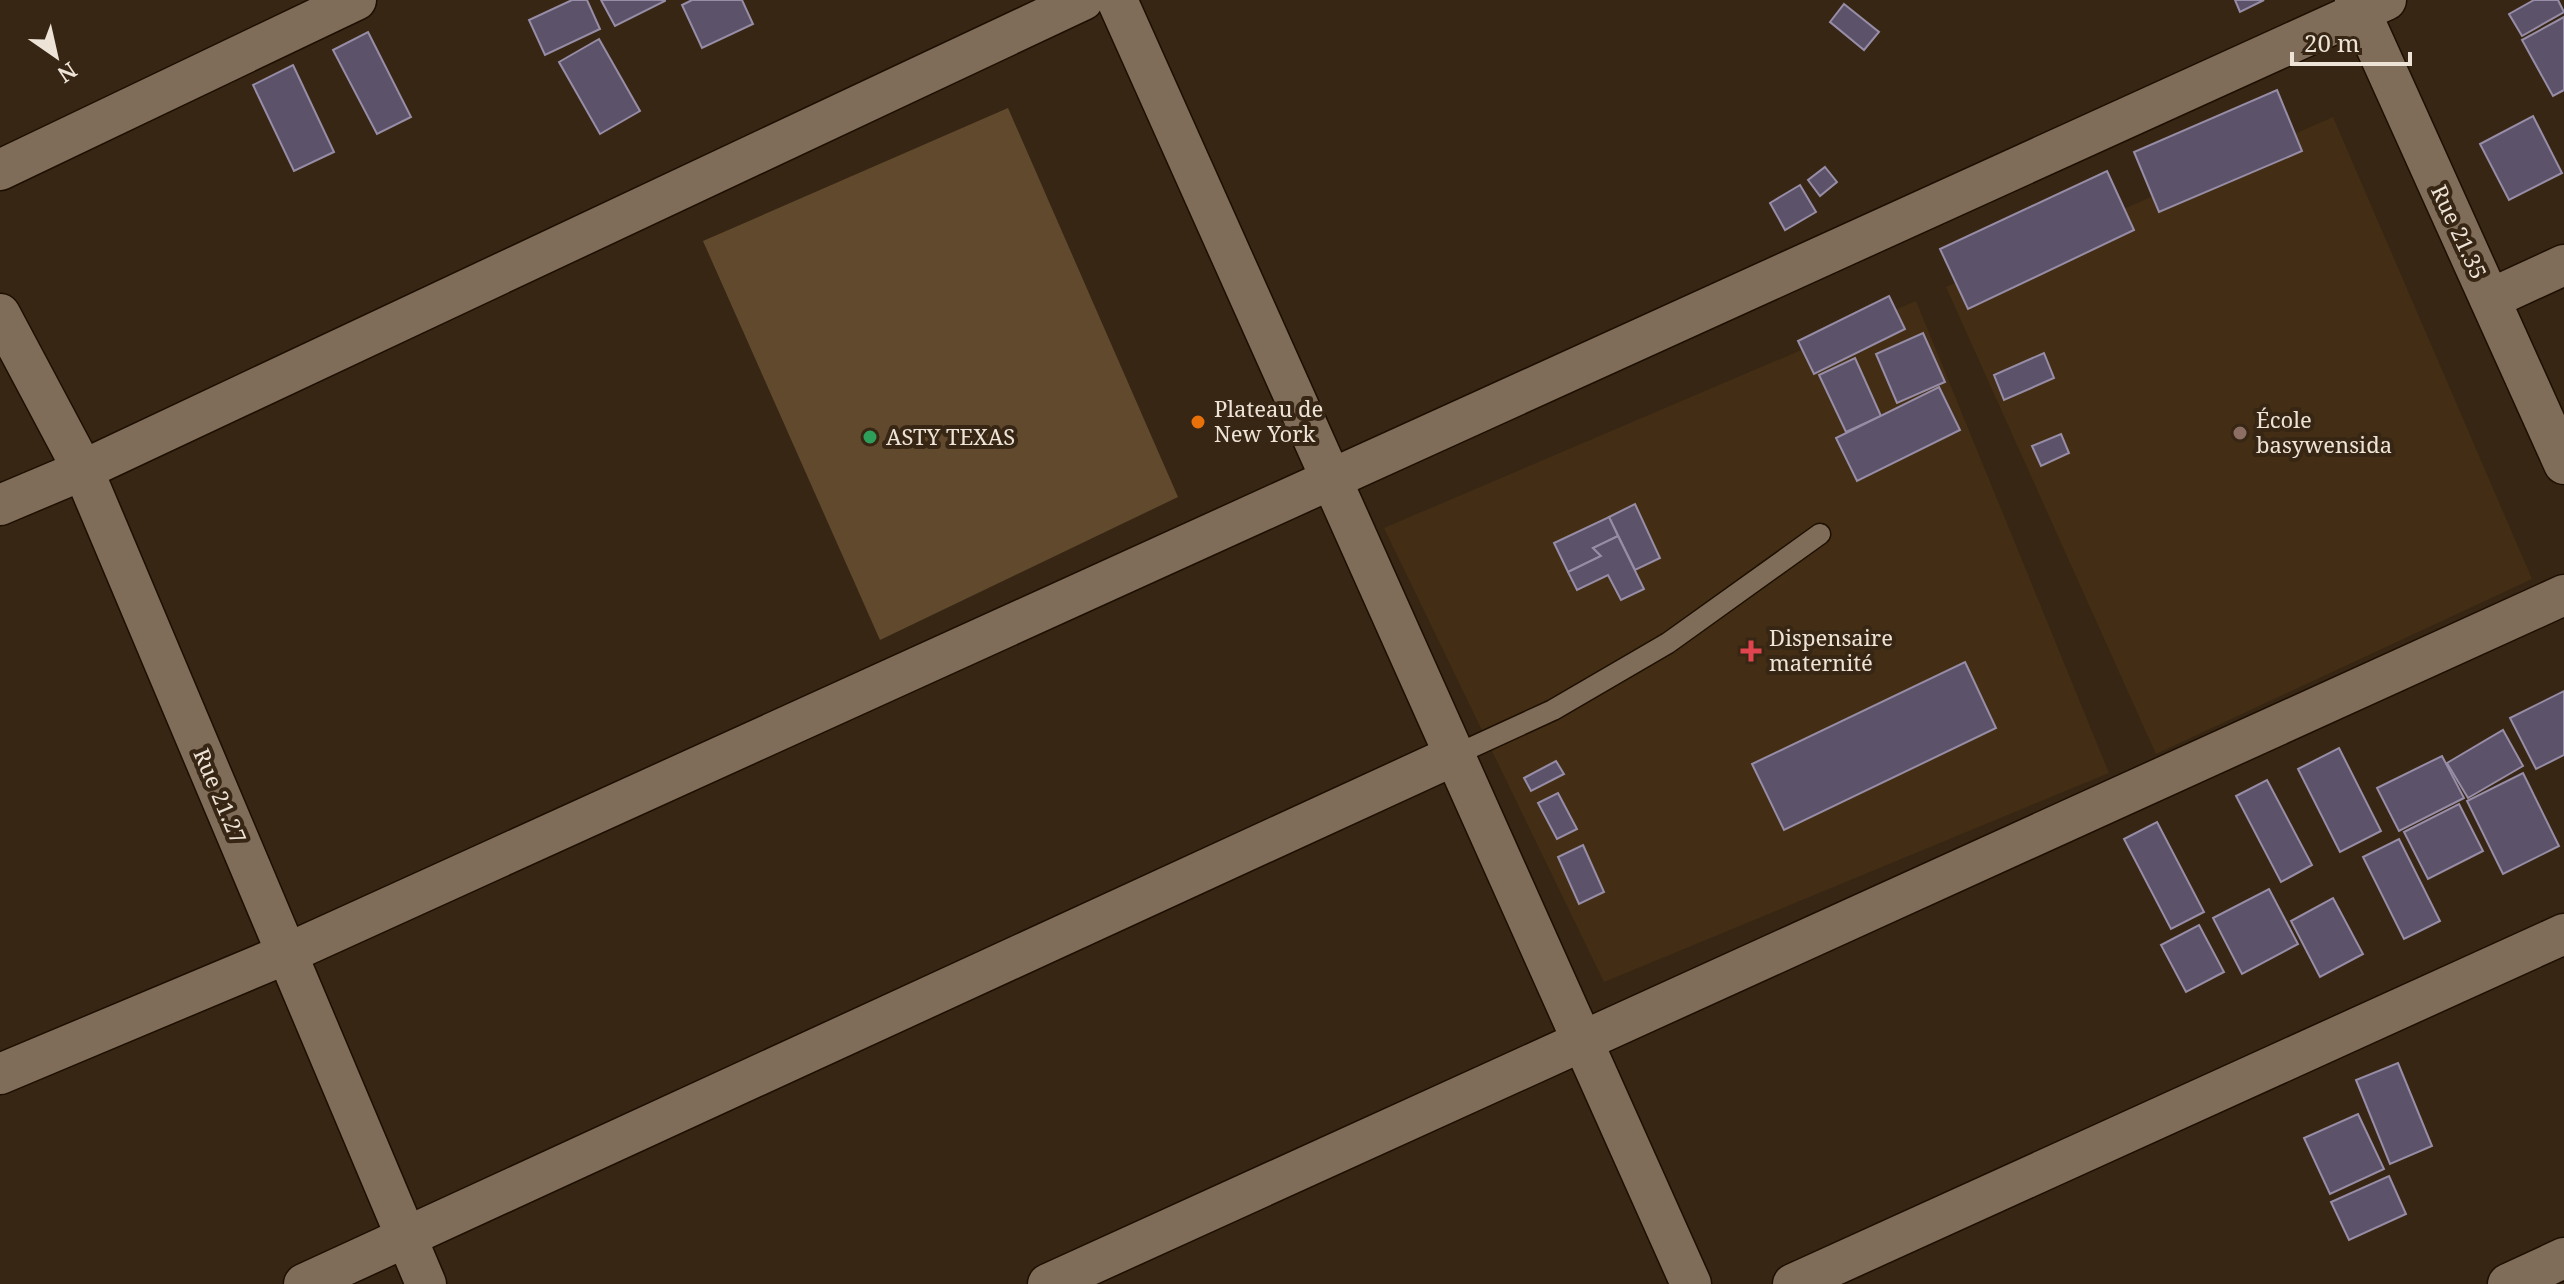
<svg xmlns="http://www.w3.org/2000/svg" width="2564" height="1284" font-family="'Noto Serif',serif">
  <rect width="100%" height="100%" fill="#372614"/>
  <!-- built -->
  <g fill="#432e15">
    <path d="M2333,117L2532,579L2156,754L1946,287Z"/>
    <path d="M1916,301L2109,773L1604,982L1384,528Z"/>
  </g>
  <!-- green -->
  <path fill="#61492d" d="M1008,108L1178,497L880,640L703,241Z"/>
  <!-- building -->
  <g fill="#5c536a" stroke="#978da6" stroke-width="2">
    <path d="M572,0H587L600,29L545,55L529,20Z"/>
    <path d="M601,0H665V1L615,26Z"/>
    <path d="M692,0H742L753,24L702,48L682,5Z"/>
    <path d="M2235,0H2264L2240,12Z"/>
    <path d="M2534,0H2558L2564,12L2522,36L2509,14Z"/>
    <path d="M1844,4L1879,32L1864,50L1830,22Z"/>
    <path d="M2564,17V90L2553,96L2522,40Z"/>
    <path d="M368,32L411,117L377,134L333,50Z"/>
    <path d="M599,39L640,111L600,134L559,62Z"/>
    <path d="M293,65L334,152L294,171L253,85Z"/>
    <path d="M2277,90L2302,151L2159,212L2134,152Z"/>
    <path d="M2533,116L2562,173L2509,200L2480,144Z"/>
    <path d="M1825,167L1837,182L1820,196L1808,180Z"/>
    <path d="M2107,171L2134,230L1968,309L1940,249Z"/>
    <path d="M1800,185L1816,212L1785,230L1770,203Z"/>
    <path d="M1889,296L1905,329L1814,374L1798,341Z"/>
    <path d="M1923,333L1945,382L1897,403L1876,354Z"/>
    <path d="M2044,353L2054,378L2004,400L1994,375Z"/>
    <path d="M1855,358L1881,416L1846,432L1819,375Z"/>
    <path d="M1939,387L1960,430L1857,481L1836,438Z"/>
    <path d="M2061,434L2069,453L2041,466L2032,446Z"/>
    <path d="M1635,504L1660,558L1635,570L1609,517Z"/>
    <path d="M1609,517L1618,536L1593,548L1601,556L1568,572L1554,543Z"/>
    <path d="M1618,536L1644,589L1621,600L1608,575L1577,590L1568,572L1601,556L1593,548Z"/>
    <path d="M1965,662L1996,728L1784,830L1752,764Z"/>
    <path d="M2564,691V755L2536,769L2510,718Z"/>
    <path d="M2503,730L2523,766L2468,798L2447,763Z"/>
    <path d="M2339,748L2381,831L2340,852L2298,769Z"/>
    <path d="M2442,756L2464,798L2399,831L2377,788Z"/>
    <path d="M1556,761L1564,774L1531,791L1524,778Z"/>
    <path d="M2523,773L2559,846L2503,874L2467,801Z"/>
    <path d="M2267,780L2312,865L2281,882L2236,796Z"/>
    <path d="M1558,793L1577,829L1557,839L1538,803Z"/>
    <path d="M2459,804L2483,851L2428,879L2404,832Z"/>
    <path d="M2157,822L2204,912L2171,929L2124,839Z"/>
    <path d="M2399,839L2440,921L2404,939L2363,857Z"/>
    <path d="M1583,845L1604,892L1579,904L1558,857Z"/>
    <path d="M2269,889L2298,944L2242,974L2213,918Z"/>
    <path d="M2333,898L2363,954L2320,977L2291,921Z"/>
    <path d="M2199,925L2224,972L2186,992L2161,945Z"/>
    <path d="M2398,1063L2432,1146L2390,1164L2356,1080Z"/>
    <path d="M2358,1114L2384,1169L2330,1194L2304,1138Z"/>
    <path d="M2389,1176L2406,1214L2349,1240L2331,1202Z"/>
  </g>
  <g fill="none" stroke-linecap="round" stroke-linejoin="round">
    <defs>
      <path id="service" d="M1455,755L1553,710L1668,643L1820,534"/>
      <g id="minor">
        <path d="M1117,0L1691,1284"/>
        <path d="M2355,0L2564,464"/>
        <path d="M0,170L356,0"/>
        <path d="M2490,299L2564,265"/>
        <path d="M0,314L83,470L426,1284"/>
        <path d="M0,505L83,470L1083,0"/>
        <path d="M0,1074L286,954L2386,0"/>
        <path d="M304,1284L1455,755"/>
        <path d="M1048,1284L2564,595"/>
        <path d="M1793,1284L2564,934"/>
        <path d="M2508,1284L2564,1258"/>
      </g>
    </defs>
    <!-- service casing -->
    <use href="#service" stroke="#1d0f01" stroke-width="23"/>
    <!-- minor casing -->
    <use href="#minor" stroke="#1d0f01" stroke-width="43"/>
    <!-- service -->
    <use href="#service" stroke="#806d59" stroke-width="20"/>
    <!-- minor -->
    <use href="#minor" stroke="#806d59" stroke-width="40"/>
  </g>
  <!-- markers -->
  <circle fill="#e8710a" stroke="#372614" stroke-width="3" cx="1198" cy="422" r="8"/>
  <circle fill="#8d6e63" stroke="#372614" stroke-width="3" cx="2240" cy="433" r="8"/>
  <circle fill="#2e9e5b" stroke="#372614" stroke-width="3" cx="870" cy="437" r="8"/>
  <path fill="#e0444e" stroke="#372614" stroke-width="3" d="M1747 639h8v8h8v8h-8v8h-8v-8h-8v-8h8z"/>
  <g text-anchor="middle" stroke-width="8" stroke-linejoin="round" paint-order="stroke">
    <!-- street labels -->
    <g font-size="22" fill="#ede3d7" stroke="#372614">
      <text transform="translate(2459 232) rotate(65)" y="8">Rue 21.35</text>
      <text transform="translate(220 796) rotate(67)" y="8">Rue 21.27</text>
    </g>
    <!-- poi labels -->
    <g font-size="22" fill="#ede3d7" stroke="#372614" text-anchor="start">
      <text x="1214" y="417">Plateau de<tspan x="1214" dy="25">New York</tspan></text>
      <text x="2256" y="428">École<tspan x="2256" dy="25">basywensida</tspan></text>
      <text x="886" y="445">ASTY TEXAS</text>
      <text x="1769" y="646">Dispensaire<tspan x="1769" dy="25">maternité</tspan></text>
    </g>
  </g>
  <!-- north arrow -->
  <g transform="translate(56 56) rotate(146)" stroke="#372614" stroke-width="6" paint-order="stroke">
  <path d="M0-6L14 30L0 20L-14 30Z" fill="#ede3d7"/>
  <text y="-12" font-size="22" font-weight="bold" text-anchor="middle" fill="#ede3d7">N</text>
  </g>
  <!-- scale -->
  <path d="M2292 52v12h118v-12" fill="none" stroke="#ede3d7" stroke-width="4"/>
  <text x="2304" y="52" font-size="24" fill="#ede3d7" stroke="#372614" stroke-width="6" paint-order="stroke">20 m</text>
</svg>
